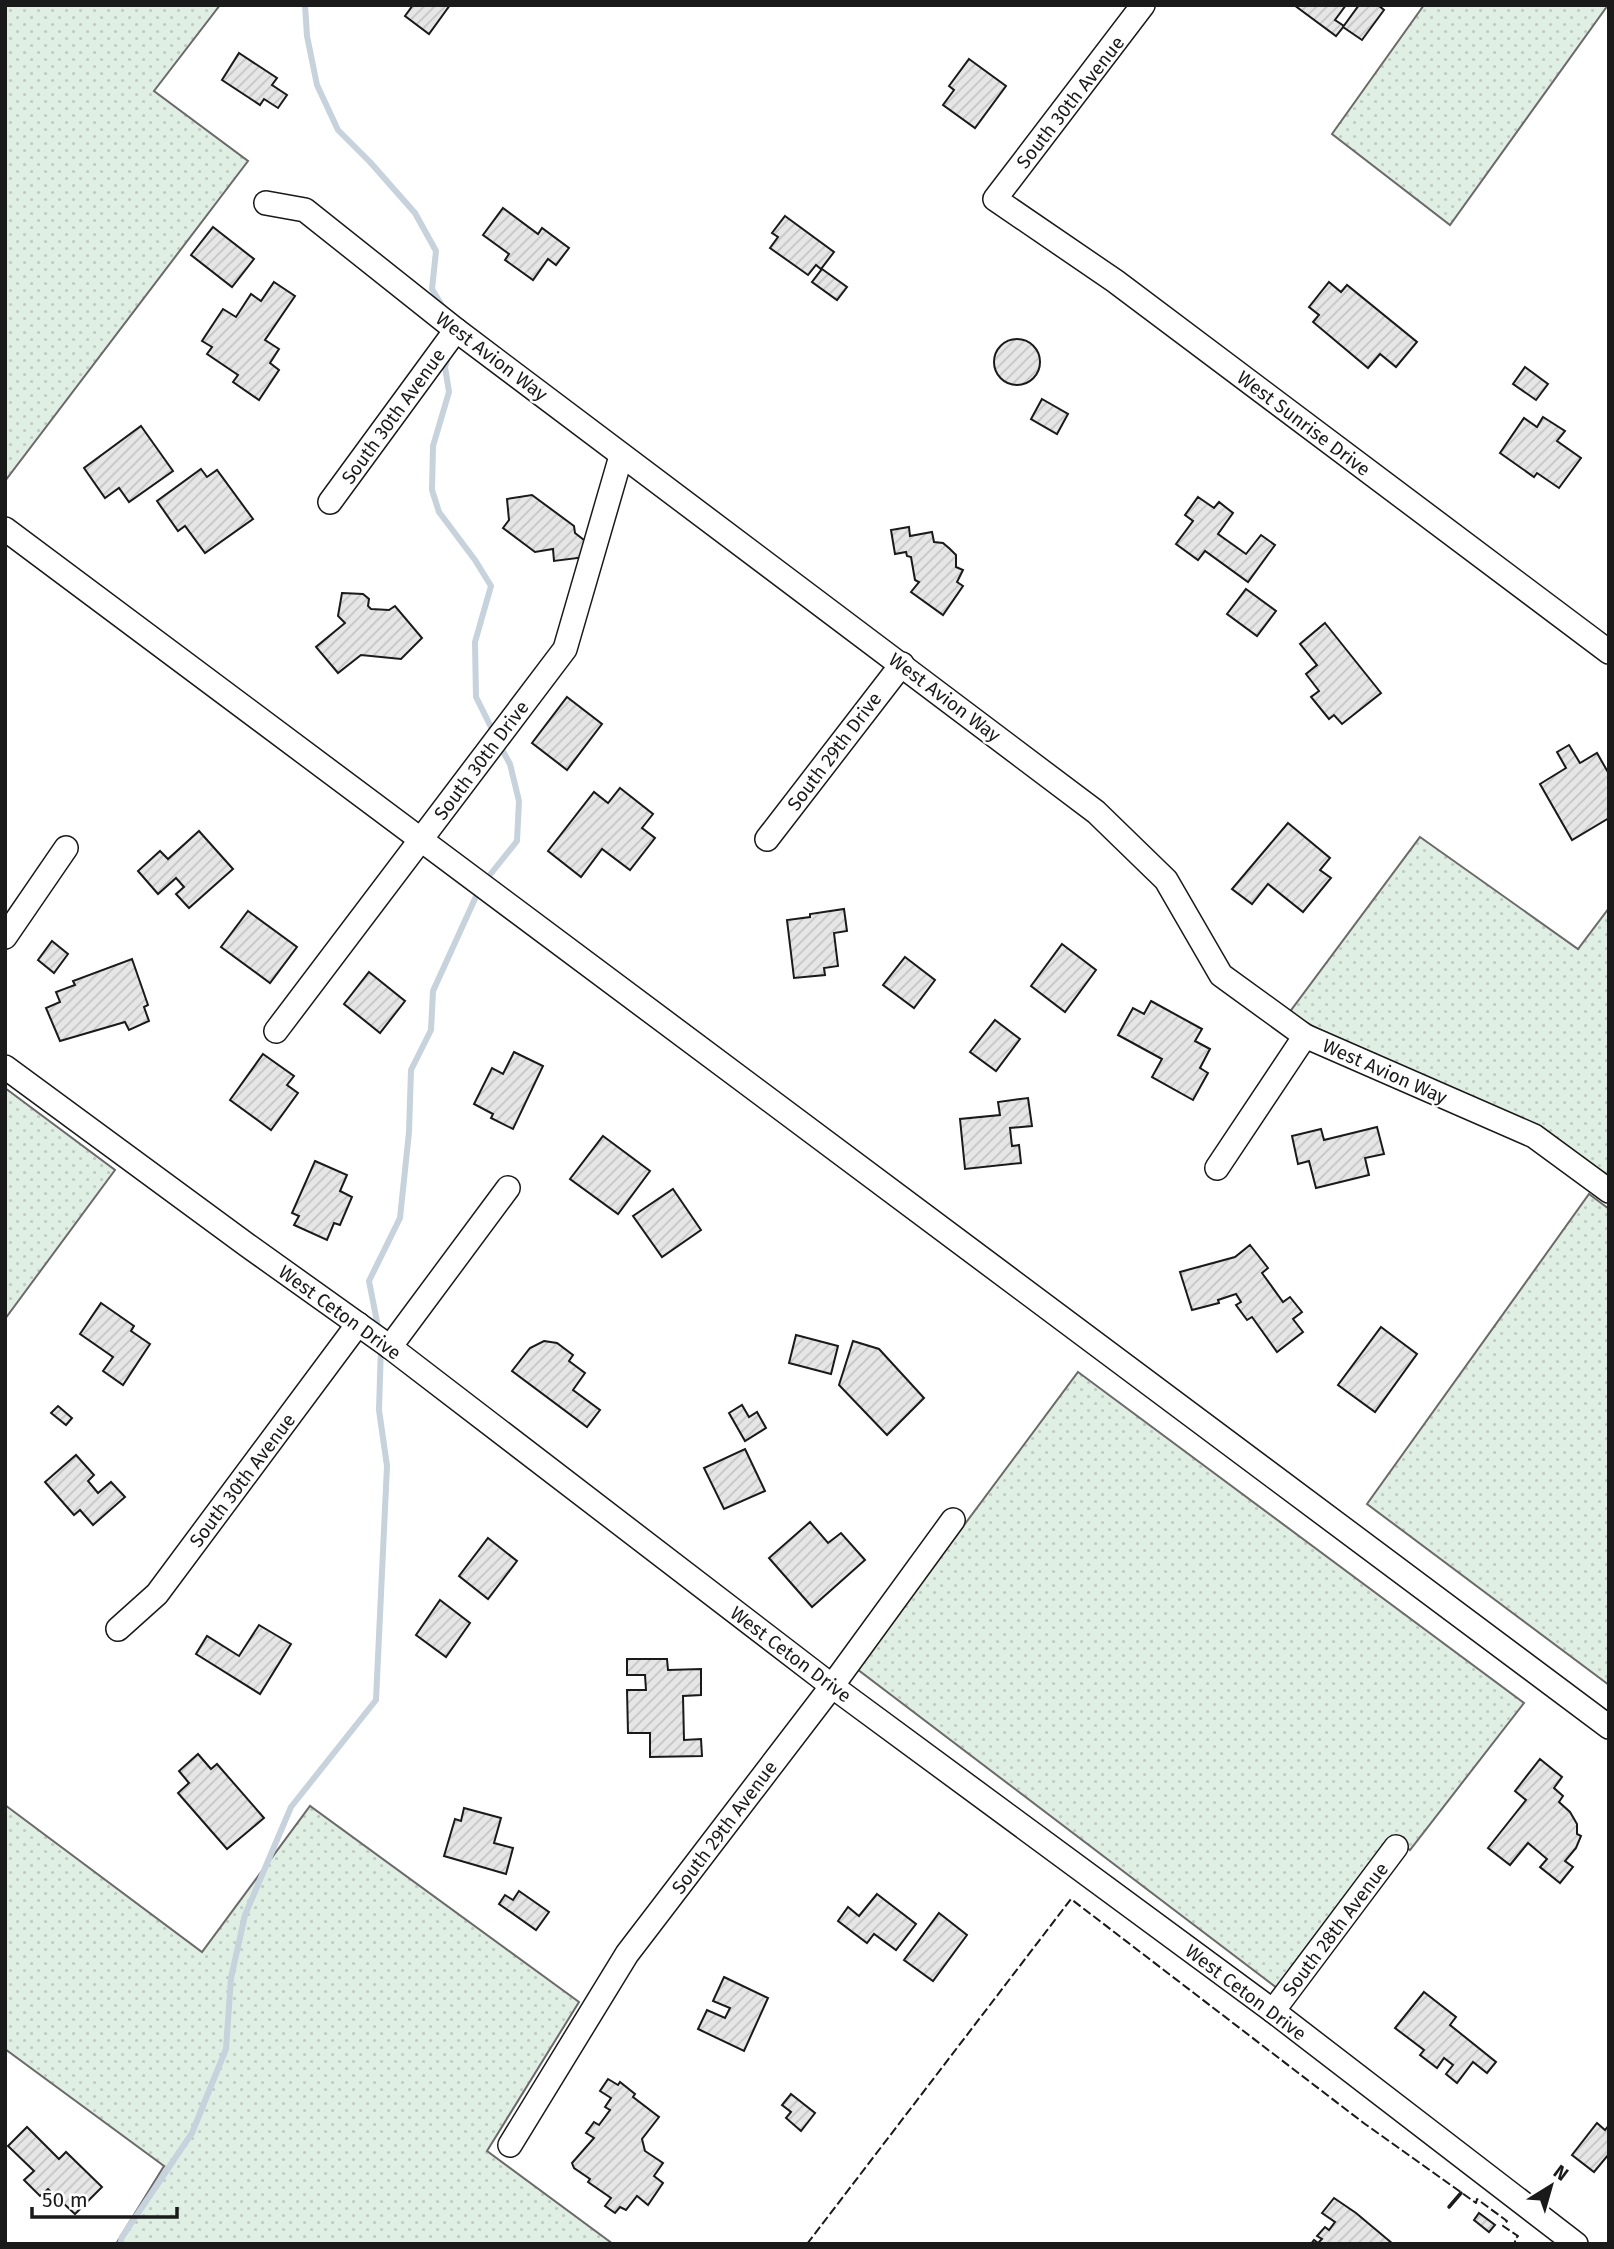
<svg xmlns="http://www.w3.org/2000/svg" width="1614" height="2249" font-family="'Fira Sans',sans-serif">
  <defs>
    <pattern id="grass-dots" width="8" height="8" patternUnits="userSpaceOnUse" patternTransform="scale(1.75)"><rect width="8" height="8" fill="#e0efe3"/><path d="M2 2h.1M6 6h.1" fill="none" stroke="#c0ccc2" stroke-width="1.8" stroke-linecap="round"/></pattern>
    <pattern id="building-hatch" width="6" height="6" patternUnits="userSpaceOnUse" patternTransform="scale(1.75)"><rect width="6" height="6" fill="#e6e6e6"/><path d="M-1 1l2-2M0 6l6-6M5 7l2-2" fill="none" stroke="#c5c5c5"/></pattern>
  </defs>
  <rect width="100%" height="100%" fill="#fff"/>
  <!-- grass -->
  <g fill="url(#grass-dots)" stroke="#6a6a6a" stroke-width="2">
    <path d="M5,5H220L154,91L248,161L5,481Z"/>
    <path d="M1424,5H1608L1450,225L1332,134Z"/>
    <path d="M1420,837L1578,949L1609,908V1177L1542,1127L1318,1029L1289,1013Z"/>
    <path d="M5,1088L115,1170L5,1319Z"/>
    <path d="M1589,1194L1609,1209V1685L1367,1504Z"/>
    <path d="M1078,1372L1524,1703L1410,1850L1392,1836L1277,1988L857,1669Z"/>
    <path d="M5,1805L202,1952L310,1806L579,2002L487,2151L613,2244H116L164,2166L5,2049Z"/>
  </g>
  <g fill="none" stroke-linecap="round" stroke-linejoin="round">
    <!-- stream -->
    <g stroke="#c6d2dc" stroke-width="6">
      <path d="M305,5L307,36L317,85L338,130L370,162L415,213L436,251L432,289L444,309"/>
      <path d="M449,354L445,367L449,392L433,446L432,490L439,512L475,560L491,586L475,642L476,697L494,733"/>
      <path d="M485,881L517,841L519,801L510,764L500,746"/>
      <path d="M379,1332L369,1281L400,1218L409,1132L411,1070L431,1030L433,991L479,890"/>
      <path d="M120,2244L122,2237L192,2133L226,2049L231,1978L245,1915L291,1807L376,1700L387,1466L379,1410L381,1346"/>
    </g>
  </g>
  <!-- building -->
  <g fill="url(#building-hatch)" stroke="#1a1a1a" stroke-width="2">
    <path d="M413,5H450L429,34L405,16Z"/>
    <path d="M1294,5H1346L1335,20L1344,26L1336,36Z"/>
    <path d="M1359,5H1378L1384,10L1362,40L1343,27Z"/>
    <path d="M239,53L277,78L272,85L287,95L278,108L264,99L260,105L222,80Z"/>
    <path d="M969,59L1006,86L975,128L943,105L954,90L949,86Z"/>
    <path d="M503,208L538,234L542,228L569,248L556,265L548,259L533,280L505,260L509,254L483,235Z"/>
    <path d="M785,216L834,252L821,269L816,265L808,275L770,248L778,237L772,233Z"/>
    <path d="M213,227L254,259L232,287L191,255Z"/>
    <path d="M822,269L847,287L837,300L812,282Z"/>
    <path d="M274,282L295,296L265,340L279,349L270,363L279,370L259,400L233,382L238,375L207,354L212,347L202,341L223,309L236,317L251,294L261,301Z"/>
    <path d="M1329,282L1341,292L1347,285L1417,342L1396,367L1380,354L1368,368L1313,322L1319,315L1309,307Z"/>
    <circle cx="1017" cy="362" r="23"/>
    <path d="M1525,367L1548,384L1536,400L1513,384Z"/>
    <path d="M1042,399L1068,414L1057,434L1031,419Z"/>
    <path d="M1543,417L1565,431L1557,441L1581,458L1559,488L1537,473L1534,477L1500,453L1524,418L1537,427Z"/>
    <path d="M141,426L173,471L129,502L119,488L105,498L84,468Z"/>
    <path d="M201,469L207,477L217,470L253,519L205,553L185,526L178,531L157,501Z"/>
    <path d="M532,495L574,526L575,533L584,540L586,557L554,561L553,549L535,552L503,528L509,520L507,499Z"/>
    <path d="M1198,497L1214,508L1219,502L1233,513L1218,534L1246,554L1261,535L1275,545L1248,582L1205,551L1198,560L1176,544L1193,521L1185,515Z"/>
    <path d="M909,527L910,536L932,532L934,542L943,543L950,549L956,555V567L963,570L957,582L963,586L943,615L911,592L919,582L915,580L911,557L907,556L906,552L895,554L891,530Z"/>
    <path d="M1246,589L1276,611L1257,636L1227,614Z"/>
    <path d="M342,593L363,594L369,599L368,606L371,609L389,610L395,606L422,638L401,659L361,655L338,673L316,647L345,623L338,616Z"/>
    <path d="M1325,623L1381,693L1342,724L1334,715L1329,719L1311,697L1319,691L1306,674L1317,665L1300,644Z"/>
    <path d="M567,697L602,724L567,770L532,743Z"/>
    <path d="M1569,745L1580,763L1597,753L1609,774V818L1572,840L1540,784L1566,768L1557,752Z"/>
    <path d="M620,788L653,814L642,828L655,838L630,870L602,849L581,877L548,851L594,792L608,803Z"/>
    <path d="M1288,823L1330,858L1320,870L1331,878L1303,912L1268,884L1252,904L1232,889Z"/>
    <path d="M199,831L233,869L189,908L176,894L184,887L176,878L158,894L138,871L160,851L168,859Z"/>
    <path d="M844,909L847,931L834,933L838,966L824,968L825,975L794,978L787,920L810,917V914Z"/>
    <path d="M248,911L297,947L270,983L221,947Z"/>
    <path d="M52,941L68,954L54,973L38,960Z"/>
    <path d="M1062,944L1096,970L1065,1012L1031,986Z"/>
    <path d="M905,957L935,980L914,1008L883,985Z"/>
    <path d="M132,959L148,1005L144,1007L149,1021L129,1030L125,1022L60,1041L46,1008L60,1002L56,992L75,985L73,981Z"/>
    <path d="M369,972L405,1001L380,1033L344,1004Z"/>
    <path d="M1151,1001L1202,1029L1195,1041L1210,1049L1200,1068L1208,1073L1193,1100L1152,1077L1162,1059L1118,1035L1133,1008L1144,1014Z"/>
    <path d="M995,1020L1020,1039L996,1071L970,1052Z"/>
    <path d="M514,1052L543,1066L513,1129L491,1118L493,1114L474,1104L492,1068L503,1074Z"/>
    <path d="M263,1054L294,1076L287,1085L298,1093L271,1130L230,1100Z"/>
    <path d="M1028,1098L1032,1126L1010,1128L1012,1146L1019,1145L1021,1163L965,1169L960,1119L1000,1115L998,1102Z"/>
    <path d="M1377,1127L1384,1154L1365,1158L1369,1175L1316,1188L1309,1161L1298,1164L1292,1136L1321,1129L1324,1140Z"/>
    <path d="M603,1136L650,1171L618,1214L570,1179Z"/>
    <path d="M315,1161L347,1175L340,1191L352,1197L340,1225L334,1223L327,1240L294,1225L299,1216L292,1213Z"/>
    <path d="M673,1189L701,1230L662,1257L633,1216Z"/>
    <path d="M1250,1245L1268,1268L1262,1273L1283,1302L1290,1297L1302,1312L1293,1319L1303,1332L1277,1352L1252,1317L1247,1320L1236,1305L1241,1302L1236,1294L1218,1300L1219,1303L1192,1310L1180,1272L1235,1257Z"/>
    <path d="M101,1303L134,1326L131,1331L150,1344L123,1385L103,1371L113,1357L80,1334Z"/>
    <path d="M1381,1327L1417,1354L1375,1412L1338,1385Z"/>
    <path d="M796,1335L838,1346L831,1374L789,1363Z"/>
    <path d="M544,1341L557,1343L573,1355L569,1361L585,1373L573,1390L600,1410L587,1427L512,1371L530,1348Z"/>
    <path d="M853,1341L879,1349L924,1398L887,1435L839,1385Z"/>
    <path d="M742,1405L749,1417L757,1412L766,1428L745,1441L729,1413Z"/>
    <path d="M58,1406L72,1418L66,1425L51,1413Z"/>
    <path d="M745,1449L765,1491L724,1509L704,1468Z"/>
    <path d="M76,1455L94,1475L88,1481L98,1493L111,1482L125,1497L93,1525L80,1510L74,1515L45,1482Z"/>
    <path d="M810,1522L828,1543L841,1533L865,1560L812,1607L769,1558Z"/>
    <path d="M488,1538L517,1561L488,1599L459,1576Z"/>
    <path d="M440,1600L470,1623L446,1657L416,1635Z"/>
    <path d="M259,1625L291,1644L260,1694L196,1654L207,1636L239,1656Z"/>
    <path d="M627,1659H667L668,1670L701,1669V1695L683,1696L684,1740L701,1739L702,1756L650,1757V1733H628L627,1690H646L645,1675H627Z"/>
    <path d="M198,1754L211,1769L217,1764L264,1818L227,1849L178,1793L189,1783L179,1771Z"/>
    <path d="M1540,1759L1562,1777L1554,1788L1563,1796L1559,1802L1570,1812L1577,1824V1834L1581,1836L1576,1848L1565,1861L1573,1867L1560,1883L1540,1867L1547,1859L1528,1843L1510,1865L1488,1848L1526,1800L1515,1791Z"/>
    <path d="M464,1808L501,1818L494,1843L513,1848L506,1874L444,1856L455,1819L461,1821Z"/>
    <path d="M519,1891L549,1912L536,1930L499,1904L505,1895L513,1900Z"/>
    <path d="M877,1894L916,1924L896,1950L874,1934L867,1943L838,1921L848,1907L859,1916Z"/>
    <path d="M939,1913L967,1935L933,1981L904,1960Z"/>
    <path d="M724,1977L768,1998L744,2051L698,2029L707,2010L725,2018L730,2008L713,2001Z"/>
    <path d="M1424,1992L1456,2017L1450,2025L1496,2062L1487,2073L1473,2062L1457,2083L1446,2074L1453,2065L1444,2058L1437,2068L1420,2055L1424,2050L1395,2028Z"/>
    <path d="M608,2079L618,2085L620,2082L635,2094L633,2097L659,2117L642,2139L645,2151L663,2163L654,2176L663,2183L648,2205L637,2196L626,2210L620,2207L615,2213L605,2206L611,2198L588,2182L590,2179L574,2168L572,2163L594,2138L586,2133L594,2122L599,2125L610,2110L605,2107L611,2098L600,2091Z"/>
    <path d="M791,2094L815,2113L801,2131L786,2118L791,2112L782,2105Z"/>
    <path d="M1597,2123L1605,2130L1609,2125V2154L1594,2172L1572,2155Z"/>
    <path d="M27,2127L59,2159L66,2152L102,2187L75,2214L48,2189L40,2196L24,2180L34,2171L8,2146Z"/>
    <path d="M1334,2198L1356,2213L1393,2244H1311L1314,2240L1318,2243L1322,2239L1317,2236L1325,2227L1329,2230L1335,2222L1322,2213Z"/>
    <path d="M1479,2213L1495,2225L1489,2232L1474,2220Z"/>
  </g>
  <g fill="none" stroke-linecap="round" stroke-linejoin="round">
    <defs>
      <g id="minor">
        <path d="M1143,5L995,199L1115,281L1609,652"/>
        <path d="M266,203L305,210L456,330L1096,812L1166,880L1221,975L1305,1036L1534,1136L1609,1191"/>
        <path d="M330,502L456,330"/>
        <path d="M5,529L1609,1727"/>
        <path d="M767,839L902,664"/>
        <path d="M5,937L66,848"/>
        <path d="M276,1031L565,649L621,456"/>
        <path d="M5,1067L247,1245L390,1347L832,1686L1273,2011L1576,2244"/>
        <path d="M1217,1168L1305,1036"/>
        <path d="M390,1347L508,1188"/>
        <path d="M118,1629L157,1594L358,1324"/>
        <path d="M1273,2011L1396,1847"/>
        <path d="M510,2145L627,1954L832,1686L953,1520"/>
      </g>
    </defs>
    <!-- minor casing -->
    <use href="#minor" stroke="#1a1a1a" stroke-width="26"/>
    <!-- minor -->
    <use href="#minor" stroke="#fff" stroke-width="23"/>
    <!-- fence -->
    <path stroke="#1a1a1a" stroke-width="2" stroke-dasharray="9 3.5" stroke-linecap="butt" d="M807,2244L1071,1899L1365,2124L1476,2203L1477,2199L1507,2221L1503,2226L1518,2236L1515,2239V2244"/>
    <!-- wall -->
    <path stroke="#1a1a1a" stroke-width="3.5" d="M1449,2207L1461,2193"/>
  </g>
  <g text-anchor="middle" stroke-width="5" stroke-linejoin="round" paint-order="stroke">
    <!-- street labels -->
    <g font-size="19" fill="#1a1a1a" stroke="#fff">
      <text transform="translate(1070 102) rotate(-52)" y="7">South 30th Avenue</text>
      <text transform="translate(492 356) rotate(37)" y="7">West Avion Way</text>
      <text transform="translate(393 416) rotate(-54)" y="7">South 30th Avenue</text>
      <text transform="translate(1304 423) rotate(37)" y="7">West Sunrise Drive</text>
      <text transform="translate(945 697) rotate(37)" y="7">West Avion Way</text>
      <text transform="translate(834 751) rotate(-53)" y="7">South 29th Drive</text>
      <text transform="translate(481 760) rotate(-53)" y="7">South 30th Drive</text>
      <text transform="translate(1385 1071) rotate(24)" y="7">West Avion Way</text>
      <text transform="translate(340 1312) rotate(36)" y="7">West Ceton Drive</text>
      <text transform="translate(242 1480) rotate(-53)" y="7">South 30th Avenue</text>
      <text transform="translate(791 1654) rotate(37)" y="7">West Ceton Drive</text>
      <text transform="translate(724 1827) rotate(-53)" y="7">South 29th Avenue</text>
      <text transform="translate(1335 1929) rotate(-53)" y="7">South 28th Avenue</text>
      <text transform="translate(1246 1992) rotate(37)" y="7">West Ceton Drive</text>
    </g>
  </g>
  <!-- border -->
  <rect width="1614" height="2249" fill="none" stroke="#1a1a1a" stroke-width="14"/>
  <!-- north arrow -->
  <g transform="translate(1551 2186) rotate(37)" stroke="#ffffff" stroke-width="5" paint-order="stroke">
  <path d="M0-5L12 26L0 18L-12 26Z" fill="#1a1a1a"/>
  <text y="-10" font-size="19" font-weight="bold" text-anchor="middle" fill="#1a1a1a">N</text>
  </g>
  <!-- scale -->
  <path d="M32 2207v10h145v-10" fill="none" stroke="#1a1a1a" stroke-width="3.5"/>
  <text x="42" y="2207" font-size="21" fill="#1a1a1a" stroke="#ffffff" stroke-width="5" paint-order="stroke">50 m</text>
</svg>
